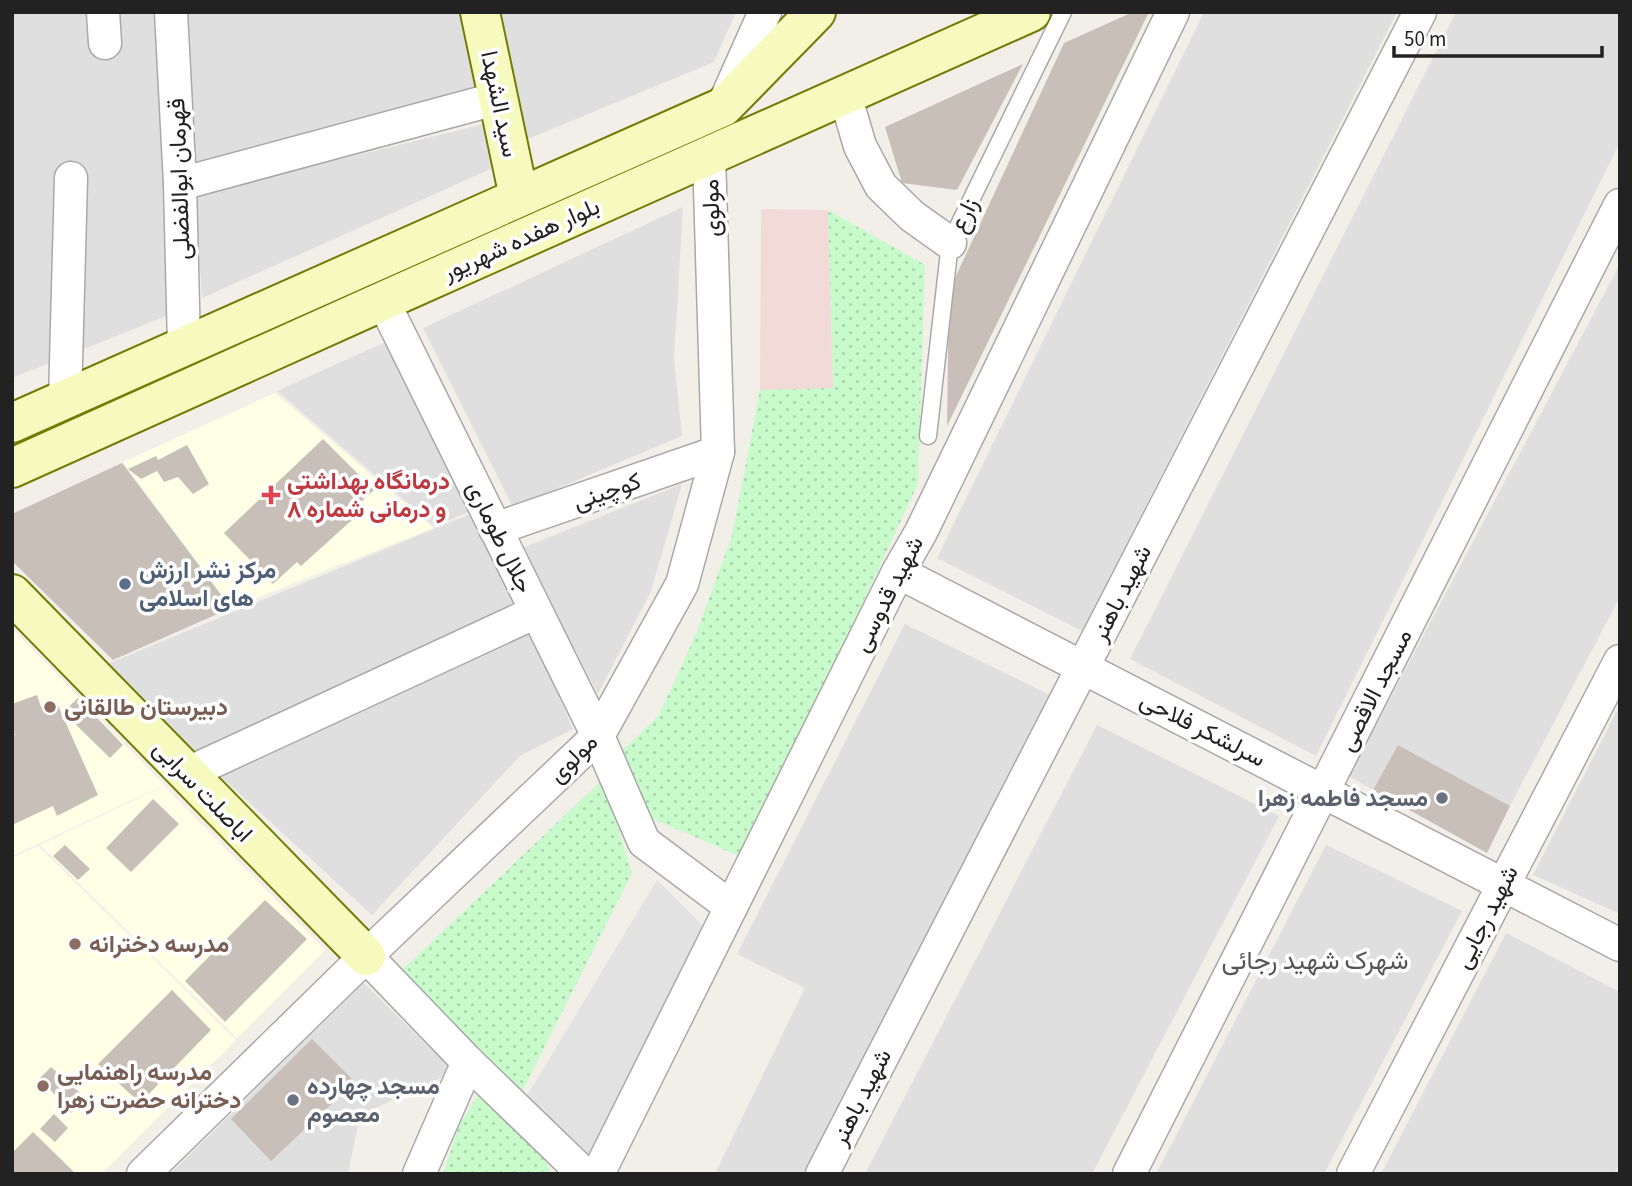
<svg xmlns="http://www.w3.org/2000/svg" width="1632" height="1186" font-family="'Source Sans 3',Vazirmatn,sans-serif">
  <defs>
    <pattern id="park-dots" width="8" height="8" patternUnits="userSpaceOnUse" patternTransform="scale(1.75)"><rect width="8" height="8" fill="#c8facc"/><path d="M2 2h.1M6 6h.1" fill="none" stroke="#acd6af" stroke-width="1.8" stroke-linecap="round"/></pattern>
  </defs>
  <rect width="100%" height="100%" fill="#f2efe9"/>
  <!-- residential -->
  <g fill="#e0dfdf">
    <path d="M12,12H159L171,314L12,378Z"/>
    <path d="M181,12H462L477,97L190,163Z"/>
    <path d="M501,12H736L714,62L528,139Z"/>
    <path d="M1204,12H1397L1082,631L937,558Z"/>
    <path d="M1456,12H1620V142L1316,756L1130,659Z"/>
    <path d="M484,124L491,169L202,298L195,195Z"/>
    <path d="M683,207L674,359L682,436L513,507L423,328Z"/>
    <path d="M1620,264V597L1510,806L1398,745L1373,790L1349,776Z"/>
    <path d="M392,339L474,510L434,526L277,391Z"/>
    <path d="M682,484L651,591L598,694L522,548Z"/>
    <path d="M475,512L517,607L195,752L105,665Z"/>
    <path d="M905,624L1050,695L804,1174H715L805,988L737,954Z"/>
    <path d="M531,633L573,729L521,755L372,915L219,775Z"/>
    <path d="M1620,705V914L1533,875Z"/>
    <path d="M1097,725L1279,816L1092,1174H865Z"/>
    <path d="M1326,845L1462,911L1324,1174H1156Z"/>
    <path d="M1506,933L1620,992V1163L1614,1174H1381Z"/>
    <path d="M364,983L454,1072L360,1115L348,1174H170Z"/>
  </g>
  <!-- commercial -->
  <path fill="#f2dad9" d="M761,209L828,210L833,388L760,390Z"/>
  <!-- education -->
  <g fill="#ffffe5">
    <path d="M275,393L433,528L231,608L123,462Z"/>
    <path d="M12,628L164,785L12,856Z"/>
    <path d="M164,786L325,950L237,1038L40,845Z"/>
    <path d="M38,846L236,1040L101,1174H12V858Z"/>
  </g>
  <!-- park -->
  <g fill="url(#park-dots)">
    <path d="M828,210L925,265L918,484L744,858L653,819L616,757L659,715L695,636L732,536L760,390L833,388Z"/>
    <path d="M603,779L632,873L520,1096L551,1174H443L460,1123L495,1070L399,973Z"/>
  </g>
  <!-- parking -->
  <path fill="#e2e2e2" d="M657,880L707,930L589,1162L527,1096Z"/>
  <!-- building -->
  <g fill="#c7bfb8">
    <path d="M1133,12H1149L947,426L949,291L1064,43Z"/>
    <path d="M1023,64L957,190L902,183L885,127Z"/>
    <path d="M323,439L374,490L347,515L352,520L301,566L297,562L273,584L224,533Z"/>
    <path d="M187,445L209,484L193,494L178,477L164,482L157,471L141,479L128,469L156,456L158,460Z"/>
    <path d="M122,463L231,608L113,660L12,561V514Z"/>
    <path d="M37,695L41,707L56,701L98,795L57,816L53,806L12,825V737L15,735L12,729V704Z"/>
    <path d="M78,698L123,745L110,758L63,712Z"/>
    <path d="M1398,745L1510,806L1487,853L1373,790Z"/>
    <path d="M153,799L179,824L131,872L106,848Z"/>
    <path d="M65,845L90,869L78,880L53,856Z"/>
    <path d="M265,900L307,939L225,1022L185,981Z"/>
    <path d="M172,990L211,1030L140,1103L98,1064Z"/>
    <path d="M312,1039L355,1082L271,1161L231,1119Z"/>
    <path d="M51,1067L87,1099L71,1113L40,1078Z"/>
    <path d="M54,1114L68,1128L55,1142L40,1129Z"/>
    <path d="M33,1132L74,1172L72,1174H12V1153Z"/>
  </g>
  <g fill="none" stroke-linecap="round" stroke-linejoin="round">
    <defs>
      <path id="lane" d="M928,436L950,243L1063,12"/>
      <g id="street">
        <path d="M103,12L105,43"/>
        <path d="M171,12L180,184L184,346"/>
        <path d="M845,95L860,146L881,186L912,216L950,243"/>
        <path d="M727,97L765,12"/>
        <path d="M180,184L499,98"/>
        <path d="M383,301L598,736L644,842L731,907"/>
        <path d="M65,400L71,178"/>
        <path d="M495,529L718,452"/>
        <path d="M898,572L1620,945"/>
        <path d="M186,774L536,612"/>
        <path d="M366,956L468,1062L584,1174"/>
        <path d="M143,1174L366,956L598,736L682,584L718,452L709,155"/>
        <path d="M419,1174L468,1062"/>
        <path d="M598,1174L898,572L921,532L1173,12"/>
        <path d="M822,1174L1420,12"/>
        <path d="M1129,1174L1620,205"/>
        <path d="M1353,1174L1620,661"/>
      </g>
      <g id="secondary">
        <path d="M480,12L519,197"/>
        <path d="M12,423L723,107L816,12"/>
        <path d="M12,468L383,301L1031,12"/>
        <path d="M12,594L366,956"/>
      </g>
    </defs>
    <!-- lane casing -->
    <use href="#lane" stroke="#a9a9a9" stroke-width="19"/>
    <!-- street casing -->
    <use href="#street" stroke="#a9a9a9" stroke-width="35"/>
    <!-- secondary casing -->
    <use href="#secondary" stroke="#707d05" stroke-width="42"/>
    <!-- lane -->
    <use href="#lane" stroke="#fff" stroke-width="16"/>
    <!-- street -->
    <use href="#street" stroke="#fff" stroke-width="32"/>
    <!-- secondary -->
    <use href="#secondary" stroke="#f7fabf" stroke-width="38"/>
  </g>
  <!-- markers -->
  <path fill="#e0444e" stroke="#fff" stroke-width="2.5" d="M267.5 484.5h7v7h7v7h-7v7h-7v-7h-7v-7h7z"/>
  <circle fill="#5c6f8a" stroke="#fff" stroke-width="2.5" cx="125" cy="584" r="7"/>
  <g fill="#8d6e63" stroke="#fff" stroke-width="2.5">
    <circle cx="50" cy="707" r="7"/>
    <circle cx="75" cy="944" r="7"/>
    <circle cx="43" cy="1086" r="7"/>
  </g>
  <g fill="#6b7280" stroke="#fff" stroke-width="2.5">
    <circle cx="1442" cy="798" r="7"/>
    <circle cx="293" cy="1100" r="7"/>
  </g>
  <g text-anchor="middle" stroke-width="7" stroke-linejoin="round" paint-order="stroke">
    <!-- street labels -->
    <g font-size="24" fill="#222" stroke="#fff">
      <text transform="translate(500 104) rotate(78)" y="8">سید الشهدا</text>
      <text transform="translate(179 179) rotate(-92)" y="8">قهرمان ابوالفضلی</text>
      <text transform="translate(711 208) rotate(-92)" y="8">مولوی</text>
      <text transform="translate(964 215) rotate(-64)" y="8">زارع</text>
      <text transform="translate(521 239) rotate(-24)" y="8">بلوار هفده شهریور</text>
      <text transform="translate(607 491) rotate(-19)" y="8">کوچینی</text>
      <text transform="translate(500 537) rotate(64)" y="8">جلال طوماری</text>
      <text transform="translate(1121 593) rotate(-63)" y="8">شهید باهنر</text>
      <text transform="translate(888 594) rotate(-63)" y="8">شهید قدوسی</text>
      <text transform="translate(1375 690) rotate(-63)" y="8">مسجد الاقصی</text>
      <text transform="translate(1203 729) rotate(27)" y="8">سرلشکر فلاحی</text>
      <text transform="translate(573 758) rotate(-45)" y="8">مولوی</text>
      <text transform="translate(203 791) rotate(46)" y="8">اباصلت سرابی</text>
      <text transform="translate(1486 917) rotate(-63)" y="8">شهید رجایی</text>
      <text transform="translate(861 1097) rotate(-63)" y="8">شهید باهنر</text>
    </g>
    <!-- health labels -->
    <g font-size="24" font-weight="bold" fill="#be3a42" stroke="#fff" text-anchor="start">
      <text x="287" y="489">درمانگاه بهداشتی<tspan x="287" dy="28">و درمانی شماره ۸</tspan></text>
    </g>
    <!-- service labels -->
    <g font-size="24" font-weight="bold" fill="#4e5e75" stroke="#fff" text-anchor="start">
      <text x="139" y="578">مرکز نشر ارزش<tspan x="139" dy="28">های اسلامی</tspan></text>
    </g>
    <!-- education labels -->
    <g font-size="24" font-weight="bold" fill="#785e54" stroke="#fff" text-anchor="start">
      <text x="64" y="715">دبیرستان طالقانی</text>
      <text x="89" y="952">مدرسه دخترانه</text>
      <text x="57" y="1080">مدرسه راهنمایی<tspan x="57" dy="28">دخترانه حضرت زهرا</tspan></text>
    </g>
    <!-- worship labels -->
    <g font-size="24" font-weight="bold" fill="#5b616d" stroke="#fff" text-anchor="end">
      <text x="1428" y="806">مسجد فاطمه زهرا</text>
      <text x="307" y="1094" text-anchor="start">مسجد چهارده<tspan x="307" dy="28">معصوم</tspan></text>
    </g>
    <!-- neighbourhood labels -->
    <g font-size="26" fill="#555" stroke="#fff">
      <text x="1315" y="969">شهرک شهید رجائی</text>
    </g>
  </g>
  <!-- border -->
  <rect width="1632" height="1186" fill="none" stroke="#222222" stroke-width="28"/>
  <!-- scale -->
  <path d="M1394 46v10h208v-10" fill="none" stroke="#222222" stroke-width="3.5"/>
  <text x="1404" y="46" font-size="21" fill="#222222" stroke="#ffffff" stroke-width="5" paint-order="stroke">50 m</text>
</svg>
